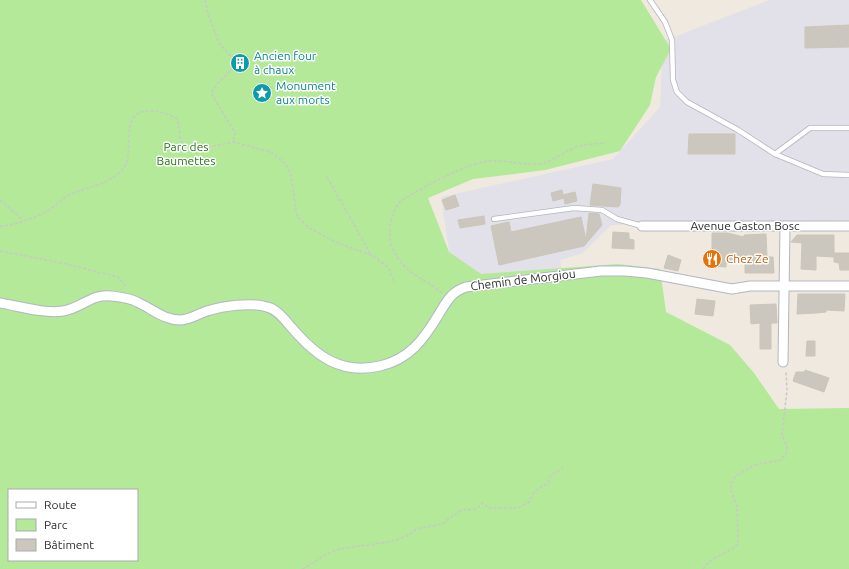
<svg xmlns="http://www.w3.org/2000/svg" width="849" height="569" font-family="Ubuntu,sans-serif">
  <rect width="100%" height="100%" fill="#efe9df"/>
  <!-- industrial -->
  <path fill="#e2e0e8" d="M770,0H849V220L611,225L583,253L560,260L562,271L454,282L441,197L613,159L660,107L663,41Z"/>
  <!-- green -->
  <path fill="#b3e999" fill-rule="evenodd" d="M0,0H641L671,49L656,77L650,105L620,151L545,170L473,179L428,198L449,252L481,274L618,264L660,269L666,312L730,345L754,373L779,409L849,408V569H0ZM9,490H137V560H9Z"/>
  <!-- building -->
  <g fill="#cbc7be" stroke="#ccc5b8">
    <path d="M849,25V47L805,48V27Z"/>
    <path d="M689,134H735V154H688Z"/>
    <path d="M593,184L621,188L620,205L618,207L590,205Z"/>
    <path d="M562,190L563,195L575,192L577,201L565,204L564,198L553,201L551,193Z"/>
    <path d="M455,195L459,206L446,210L442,200Z"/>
    <path d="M589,213L599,214L602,225L584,246L499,265L491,226L509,222L511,232L581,217L586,240Z"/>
    <path d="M484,216L485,224L460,228L458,220Z"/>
    <path d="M613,232L629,233V239L634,240V249L612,248Z"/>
    <path d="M712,233H727L744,237V235L766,234L767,257H773L774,273H745V262L726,263V267L712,266Z"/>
    <path d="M797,235H834V253H849V270H840L839,263L834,262V257L816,256V270L801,269L802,243L791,242Z"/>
    <path d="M668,255L681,260L678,271L664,268Z"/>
    <path d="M798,294H845L844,311L826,310V312L816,313L797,314Z"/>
    <path d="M697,299L715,301L713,316L695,314Z"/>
    <path d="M776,304L777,323H771V349H760V323L751,324L750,305Z"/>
    <path d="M807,341H815V356H806Z"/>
    <path d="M805,370L829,378L824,392L793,381L796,372H805Z"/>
  </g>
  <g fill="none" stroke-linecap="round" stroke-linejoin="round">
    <defs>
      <g id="lane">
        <path d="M650,0L665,22L672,40L673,80L677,92L687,102L738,130L775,154L823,174L849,175"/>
        <path d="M775,154L810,128H849"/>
        <path d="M494,219L574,208L602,210L617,219L642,226"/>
      </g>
      <g id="street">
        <path d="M642,226H849"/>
        <path d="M0,303C18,306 45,314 63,311C80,309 93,293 111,296C120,297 130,298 137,302C153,309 163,320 181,320C191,319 198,314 207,311C223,306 250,302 267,307C277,309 285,320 292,328C316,356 341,375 380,366C410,359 424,339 439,314C447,301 451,292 466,287L601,271H625L647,273L732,289L750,286H849"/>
        <path d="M783,362L785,226"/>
      </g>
    </defs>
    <!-- lane casing -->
    <use href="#lane" stroke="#b3b6c2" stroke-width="6"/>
    <!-- street casing -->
    <use href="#street" stroke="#b3b6c2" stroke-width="11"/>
    <!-- path -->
    <g stroke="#c8c8c8" stroke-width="1.5" stroke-dasharray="3 2" stroke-linecap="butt">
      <path d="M205,0L208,14L219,43L233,59V68L218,83L211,93L235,133L233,142"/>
      <path d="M327,177L371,255"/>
      <path d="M0,200L23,220"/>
      <path d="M0,226C14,226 37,217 49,210C56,205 62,199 69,195C87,187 109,185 123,169C134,155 123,123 137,114C147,107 169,113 178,120L181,142L191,148H205L233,142L271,152L287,165L291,176L297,216L309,228L340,244L371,255L388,267L395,284"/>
      <path d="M0,251L62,263L118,277L127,288"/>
      <path d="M442,293C423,277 405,275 393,249C386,236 391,213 399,203C406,195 461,168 472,165C478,163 484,162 490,161C506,160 522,165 539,164C553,162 562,153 574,148C583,144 595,144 605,143"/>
      <path d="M302,569C315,563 326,552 340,549C358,545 405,544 416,529L442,524L461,510L476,509L483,503L488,508H517L528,503L535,491L548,483L551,475L563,468"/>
      <path d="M703,569C712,555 732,553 738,543L737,507L731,491V483L736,476L754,465L781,460L786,454L787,447L782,435L787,390L786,371"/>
    </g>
    <!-- lane -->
    <use href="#lane" stroke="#fff" stroke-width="4.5"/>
    <!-- street -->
    <use href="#street" stroke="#fff" stroke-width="9"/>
  </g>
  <!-- icons -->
  <defs>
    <symbol id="building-disc" viewBox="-11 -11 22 22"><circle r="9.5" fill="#0f9aa8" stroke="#fff"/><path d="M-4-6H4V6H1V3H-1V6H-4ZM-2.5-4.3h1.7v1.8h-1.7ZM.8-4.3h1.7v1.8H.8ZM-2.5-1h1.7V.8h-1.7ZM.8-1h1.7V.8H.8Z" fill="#fff"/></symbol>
    <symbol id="sight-disc" viewBox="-11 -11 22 22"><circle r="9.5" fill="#0f9aa8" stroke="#fff"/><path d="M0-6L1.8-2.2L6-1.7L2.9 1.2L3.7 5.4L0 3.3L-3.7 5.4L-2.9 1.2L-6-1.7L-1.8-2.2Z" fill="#fff"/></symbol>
    <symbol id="restaurant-disc" viewBox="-11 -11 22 22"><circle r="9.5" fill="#e8710a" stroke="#fff"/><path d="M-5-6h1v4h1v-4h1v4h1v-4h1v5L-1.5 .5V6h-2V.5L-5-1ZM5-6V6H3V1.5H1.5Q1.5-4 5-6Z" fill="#fff"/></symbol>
  </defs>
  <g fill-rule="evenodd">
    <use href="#building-disc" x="229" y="52" width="22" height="22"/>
    <use href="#sight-disc" x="251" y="82" width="22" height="22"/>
    <use href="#restaurant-disc" x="701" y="248" width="22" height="22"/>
  </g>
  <g text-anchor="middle" stroke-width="3" stroke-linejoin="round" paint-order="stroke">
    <!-- culture labels -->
    <g font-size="12" fill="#0d838f" stroke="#fff" text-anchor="start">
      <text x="254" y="60">Ancien four<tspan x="254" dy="14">à chaux</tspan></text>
      <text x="276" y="90">Monument<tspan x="276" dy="14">aux morts</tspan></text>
    </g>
    <!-- park labels -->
    <g font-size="12" fill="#287216" stroke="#fff">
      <text x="186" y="151">Parc des<tspan x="186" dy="14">Baumettes</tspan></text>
    </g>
    <!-- street labels -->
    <g font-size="12" fill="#2d2d2d" stroke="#fff">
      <text x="745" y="230">Avenue Gaston Bosc</text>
      <text transform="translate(523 280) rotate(-7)" y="4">Chemin de Morgiou</text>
    </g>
    <!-- food labels -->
    <g font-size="12" fill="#c56008" stroke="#fff" text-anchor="start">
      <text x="726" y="263">Chez Ze</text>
    </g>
  </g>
  <!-- legend -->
  <rect x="8" y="489" width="130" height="72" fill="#ffffff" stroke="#ababab"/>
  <rect x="16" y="502" width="20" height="6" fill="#ffffff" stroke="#ababab"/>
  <text x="44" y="509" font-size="12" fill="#2d2d2d">Route</text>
  <rect x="16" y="519" width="20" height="12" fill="#b3e999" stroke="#ababab"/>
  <text x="44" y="529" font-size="12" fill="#2d2d2d">Parc</text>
  <rect x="16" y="539" width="20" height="12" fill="#cbc7be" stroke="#ababab"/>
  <text x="44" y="549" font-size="12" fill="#2d2d2d">Bâtiment</text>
</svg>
